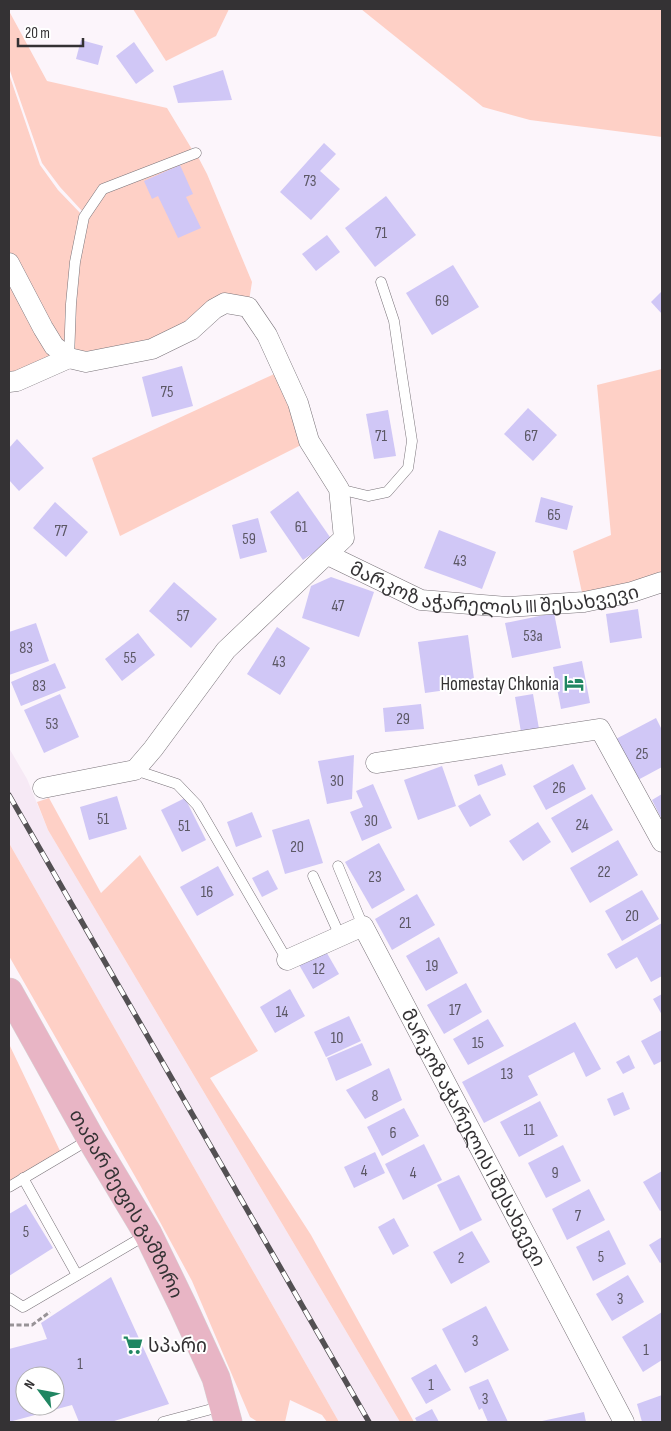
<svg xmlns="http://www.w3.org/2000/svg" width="671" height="1431" font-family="'Sofia Sans Condensed','Noto Sans Georgian',sans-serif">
  <rect width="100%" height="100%" fill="#fcf5fb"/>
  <!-- built -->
  <path fill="#f6e9f5" d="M9,748L27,779L48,830L400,1422H339L9,843Z"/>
  <!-- green -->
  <g fill="#fed0c6">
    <path d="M133,9H229L216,36L166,61Z"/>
    <path d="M361,9H662V137L530,120L483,107Z"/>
    <path d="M9,11L47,81L167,108L193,151L100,185L83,212L60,187L42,163L9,68Z"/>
    <path d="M9,74L40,165L58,190L84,217L103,189L196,153L207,174L252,282L248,307L225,303L191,330L9,382Z"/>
    <path d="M662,369V582L584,602L573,551L611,535L597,385Z"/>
    <path d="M283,370L309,441L120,536L92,458Z"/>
    <path d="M49,798L101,893L140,855L258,1051L210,1078L311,1235L414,1422H400L48,830L37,802Z"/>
    <path d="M9,843L339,1422H327L322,1415L290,1400L285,1422H258L250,1417L192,1281L140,1185L9,956Z"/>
    <path d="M9,1044L62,1155L9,1187Z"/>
  </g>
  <!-- building -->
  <g fill="#d0c7f6" fill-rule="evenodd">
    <path d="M81,40L103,46L98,65L76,59Z"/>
    <path d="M134,42L154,71L136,84L116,56Z"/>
    <path d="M223,70L232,100L178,103L173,86Z"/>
    <path d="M324,143L336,154L320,171L340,189L311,220L280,192Z"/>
    <path d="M180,165L193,194L186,197L201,228L178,238L158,196L152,199L144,181Z"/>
    <path d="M386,196L416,235L375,267L345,228Z"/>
    <path d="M327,235L340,252L316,271L302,254Z"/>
    <path d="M453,265L479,307L432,335L406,293Z"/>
    <path d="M662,291V314L651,302Z"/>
    <path d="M182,366L193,406L152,417L142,377Z"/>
    <path d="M528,408L557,435L533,461L504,434Z"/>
    <path d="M388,410L396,456L374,459L366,414Z"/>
    <path d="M17,439L44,468L19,491L9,480V448Z"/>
    <path d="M298,491L332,540L303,560L270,512Z"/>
    <path d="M541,497L573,506L567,530L535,522Z"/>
    <path d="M55,502L88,532L66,557L33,528Z"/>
    <path d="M258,518L267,552L240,559L232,525Z"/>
    <path d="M439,530L496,552L482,589L424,568Z"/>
    <path d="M331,577L374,592L359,637L302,618L311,586Z"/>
    <path d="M174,582L217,619L191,648L149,611Z"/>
    <path d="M638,609L642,638L610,643L606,614Z"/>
    <path d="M554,613L561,648L512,658L505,623Z"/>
    <path d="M36,623L49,661L9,675V632Z"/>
    <path d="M277,627L310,648L280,695L247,674Z"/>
    <path d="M138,633L155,655L122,681L105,659Z"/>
    <path d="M468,635L475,686L425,693L418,642Z"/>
    <path d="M582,661L590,703L561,709L553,667Z"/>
    <path d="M55,663L66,688L21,706L11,682Z"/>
    <path d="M60,694L79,737L44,753L24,710Z"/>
    <path d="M533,694L539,729L521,732L515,697Z"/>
    <path d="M421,704L424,729L385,732L383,708Z"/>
    <path d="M656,718L662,730V767L636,781L614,740Z"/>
    <path d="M354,755L352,799L327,804L318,761Z"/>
    <path d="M502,764L506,775L478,786L474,775Z"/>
    <path d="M573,764L586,789L546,810L533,786Z"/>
    <path d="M442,766L456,806L418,820L404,780Z"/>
    <path d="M373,784L392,828L362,841L350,812L363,807L356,791Z"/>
    <path d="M480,794L491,815L470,827L458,806Z"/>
    <path d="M592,794L613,830L572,853L551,818Z"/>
    <path d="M662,794V820L652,800Z"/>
    <path d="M117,796L127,829L89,840L80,807Z"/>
    <path d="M185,798L206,840L182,852L161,810Z"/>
    <path d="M252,812L262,837L236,847L227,822Z"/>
    <path d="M309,819L323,863L285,874L272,830Z"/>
    <path d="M538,822L551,842L523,861L509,841Z"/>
    <path d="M618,840L638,875L590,903L570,868Z"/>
    <path d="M379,843L405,890L372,909L345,862Z"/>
    <path d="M218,866L234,895L197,916L180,887Z"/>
    <path d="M268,870L278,889L262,897L252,878Z"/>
    <path d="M642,890L659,919L622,941L605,911Z"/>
    <path d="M417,894L435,925L392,950L375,919Z"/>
    <path d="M662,923V976L651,982L637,957L616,969L607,954Z"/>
    <path d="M439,937L458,973L426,991L406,956Z"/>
    <path d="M324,948L339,974L313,989L298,963Z"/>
    <path d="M466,983L482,1012L444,1034L427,1005Z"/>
    <path d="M290,989L305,1016L275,1033L260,1007Z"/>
    <path d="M662,994V1015L653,999Z"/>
    <path d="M349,1016L361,1041L326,1057L314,1032Z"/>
    <path d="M488,1019L504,1046L468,1065L453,1039Z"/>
    <path d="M575,1022L601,1069L586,1077L574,1052L528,1076L538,1095L484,1123L462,1082Z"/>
    <path d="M662,1030V1061L654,1065L641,1041Z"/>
    <path d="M362,1043L372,1065L336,1081L327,1058Z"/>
    <path d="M629,1055L635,1068L623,1074L616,1062Z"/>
    <path d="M389,1068L402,1100L365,1119L346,1090Z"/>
    <path d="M623,1092L630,1109L614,1116L607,1099Z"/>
    <path d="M540,1101L558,1136L519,1157L500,1122Z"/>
    <path d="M404,1108L419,1136L382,1156L367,1127Z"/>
    <path d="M424,1144L442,1180L403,1200L385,1164Z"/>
    <path d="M563,1145L581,1181L546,1198L528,1163Z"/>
    <path d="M375,1152L385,1173L354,1188L344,1167Z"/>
    <path d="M662,1171V1210L660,1211L643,1182Z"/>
    <path d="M459,1175L482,1220L460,1231L437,1185Z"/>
    <path d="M589,1189L605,1220L567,1240L552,1209Z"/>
    <path d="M26,1204L53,1248L9,1276V1214Z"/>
    <path d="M394,1218L409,1246L393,1255L378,1227Z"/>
    <path d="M609,1230L626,1264L593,1281L576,1247Z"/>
    <path d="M472,1231L490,1262L451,1284L433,1252Z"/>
    <path d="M662,1237V1262L660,1263L649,1245Z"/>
    <path d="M628,1275L644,1302L612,1321L596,1294Z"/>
    <path d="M111,1277L169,1404L111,1422H79L72,1405L9,1422V1349L47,1339L41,1323ZM25,1376H55V1406H25Z"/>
    <path d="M486,1306L509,1350L465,1373L442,1329Z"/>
    <path d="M662,1312V1360L643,1372L622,1337Z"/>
    <path d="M436,1364L451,1390L426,1404L411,1378Z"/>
    <path d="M488,1379L508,1422H488L482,1408L479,1410L469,1387Z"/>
    <path d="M662,1395V1422H642L637,1404Z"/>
    <path d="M432,1409L439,1422H417L415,1418Z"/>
    <path d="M584,1412L586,1422H542V1421Z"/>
  </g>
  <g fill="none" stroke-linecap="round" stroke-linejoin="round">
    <defs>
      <g id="lane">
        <path d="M69,358L71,304L75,262L84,217L103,189L196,153"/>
        <path d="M339,489L368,496L387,492L408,468L412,441L402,376L394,321L381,282"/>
        <path d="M135,770L177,784L197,805L287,960"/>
        <path d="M338,866L363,926"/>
        <path d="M313,876L340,936"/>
        <path d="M23,1178L77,1275"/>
        <path d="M9,1187L90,1139"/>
        <path d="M9,1298L23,1307L146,1235"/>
        <path d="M163,1422L223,1406"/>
      </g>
      <g id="street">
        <path d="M9,263L43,328L54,346L69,358L86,362L152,349L191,330L214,309L225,303L248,307L267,335L298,403L309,441L339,489L344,538L226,650L153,749L135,770L43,788"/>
        <path d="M9,382L17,381L69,358"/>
        <path id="s1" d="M328,555L421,600L507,607L584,602L632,592L662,582"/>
        <path d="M376,763L600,729L662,842"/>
        <path id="s2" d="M287,960L363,926L624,1422"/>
      </g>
      <g id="primary">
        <path id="s3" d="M9,992L91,1139L148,1234L183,1306L216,1378L228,1422"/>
      </g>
    </defs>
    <!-- lane casing -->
    <use href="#lane" stroke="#797379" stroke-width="11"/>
    <!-- street casing -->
    <use href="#street" stroke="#797379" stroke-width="21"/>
    <!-- primary casing -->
    <use href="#primary" stroke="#d6d6d6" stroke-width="29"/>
    <!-- path -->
    <path stroke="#989397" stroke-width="3" stroke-dasharray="5 2.5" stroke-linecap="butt" d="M9,1325H32L50,1312"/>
    <!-- lane -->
    <use href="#lane" stroke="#fff" stroke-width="10"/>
    <!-- street -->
    <use href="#street" stroke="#fff" stroke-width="20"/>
    <!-- primary -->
    <use href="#primary" stroke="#e8b5c5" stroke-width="28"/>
    <defs>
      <path id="rail" d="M9,795L369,1422"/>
    </defs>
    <!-- rail casing -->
    <use href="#rail" stroke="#535053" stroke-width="5.5"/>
    <!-- rail -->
    <use href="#rail" stroke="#fff" stroke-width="4" stroke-dasharray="11" stroke-linecap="butt"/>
  </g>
  <!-- icons -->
  <defs>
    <symbol id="hotel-bare" viewBox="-9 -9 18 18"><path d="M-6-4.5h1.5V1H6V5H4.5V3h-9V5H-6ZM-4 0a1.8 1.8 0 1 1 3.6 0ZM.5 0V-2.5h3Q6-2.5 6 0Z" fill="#208662" stroke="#fff" stroke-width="2.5" paint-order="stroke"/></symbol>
    <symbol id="supermarket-bare" viewBox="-9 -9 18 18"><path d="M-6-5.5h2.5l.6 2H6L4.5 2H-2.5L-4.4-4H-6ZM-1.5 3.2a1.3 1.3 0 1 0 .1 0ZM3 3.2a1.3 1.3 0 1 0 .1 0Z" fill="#208662" stroke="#fff" stroke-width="2.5" paint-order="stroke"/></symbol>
  </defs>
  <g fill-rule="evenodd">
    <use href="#hotel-bare" x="560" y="669" width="28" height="28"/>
    <use href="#supermarket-bare" x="119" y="1331" width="28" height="28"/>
  </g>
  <g text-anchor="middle" stroke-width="4" stroke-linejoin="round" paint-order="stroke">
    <!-- number labels -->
    <g font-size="16" fill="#5b5764">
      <text x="310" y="186">73</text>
      <text x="381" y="238">71</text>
      <text x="442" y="306">69</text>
      <text x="167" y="397">75</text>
      <text x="381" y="441">71</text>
      <text x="531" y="441">67</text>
      <text x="554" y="520">65</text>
      <text x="301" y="532">61</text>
      <text x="61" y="536">77</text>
      <text x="249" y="544">59</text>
      <text x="460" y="566">43</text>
      <text x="338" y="611">47</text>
      <text x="183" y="621">57</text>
      <text x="533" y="641">53a</text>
      <text x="26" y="653">83</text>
      <text x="130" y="663">55</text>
      <text x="279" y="667">43</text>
      <text x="39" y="691">83</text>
      <text x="403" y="724">29</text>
      <text x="52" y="729">53</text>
      <text x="642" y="759">25</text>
      <text x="337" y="786">30</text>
      <text x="559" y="793">26</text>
      <text x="103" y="824">51</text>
      <text x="371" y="826">30</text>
      <text x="582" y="830">24</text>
      <text x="184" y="831">51</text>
      <text x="297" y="852">20</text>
      <text x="604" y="877">22</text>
      <text x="375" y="882">23</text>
      <text x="207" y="897">16</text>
      <text x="632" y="921">20</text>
      <text x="405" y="928">21</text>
      <text x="432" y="971">19</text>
      <text x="319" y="974">12</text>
      <text x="455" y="1015">17</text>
      <text x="282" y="1017">14</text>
      <text x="337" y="1043">10</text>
      <text x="478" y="1048">15</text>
      <text x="507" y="1079">13</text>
      <text x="375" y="1101">8</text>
      <text x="529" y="1135">11</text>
      <text x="393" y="1138">6</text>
      <text x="364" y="1176">4</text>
      <text x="413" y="1178">4</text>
      <text x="555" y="1178">9</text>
      <text x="578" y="1221">7</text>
      <text x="26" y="1237">5</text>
      <text x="601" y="1262">5</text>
      <text x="461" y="1263">2</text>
      <text x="620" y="1304">3</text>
      <text x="475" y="1346">3</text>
      <text x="646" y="1355">1</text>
      <text x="80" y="1369">1</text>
      <text x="431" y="1390">1</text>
      <text x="485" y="1404">3</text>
    </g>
    <!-- street labels -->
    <g font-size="19" fill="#343234" stroke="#fff">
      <text dy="7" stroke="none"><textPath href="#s1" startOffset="174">მარკოზ აჭარელის III შესახვევი</textPath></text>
      <text dy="7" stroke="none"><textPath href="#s2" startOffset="322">მარკოზ აჭარელის I შესახვევი</textPath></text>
      <text dy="7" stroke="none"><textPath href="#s3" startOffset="242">თამარ მეფის გამზირი</textPath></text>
    </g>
    <!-- poi labels -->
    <g font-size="19" fill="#343234" stroke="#fff" text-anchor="end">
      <text x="559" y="690">Homestay Chkonia</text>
      <text x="148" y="1352" text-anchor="start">სპარი</text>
    </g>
  </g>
  <!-- border -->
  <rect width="671" height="1431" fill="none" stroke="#343234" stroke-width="20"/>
  <!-- north arrow -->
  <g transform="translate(40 1391) rotate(302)"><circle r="24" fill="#ffffff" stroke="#aeadae"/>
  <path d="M0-4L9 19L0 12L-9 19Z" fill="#208662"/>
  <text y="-8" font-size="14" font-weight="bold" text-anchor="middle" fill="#343234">N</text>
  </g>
  <!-- scale -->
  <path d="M18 38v8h65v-8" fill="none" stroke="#343234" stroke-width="2.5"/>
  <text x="25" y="38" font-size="15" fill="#343234" stroke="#ffffff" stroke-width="4" paint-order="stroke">20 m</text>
</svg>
